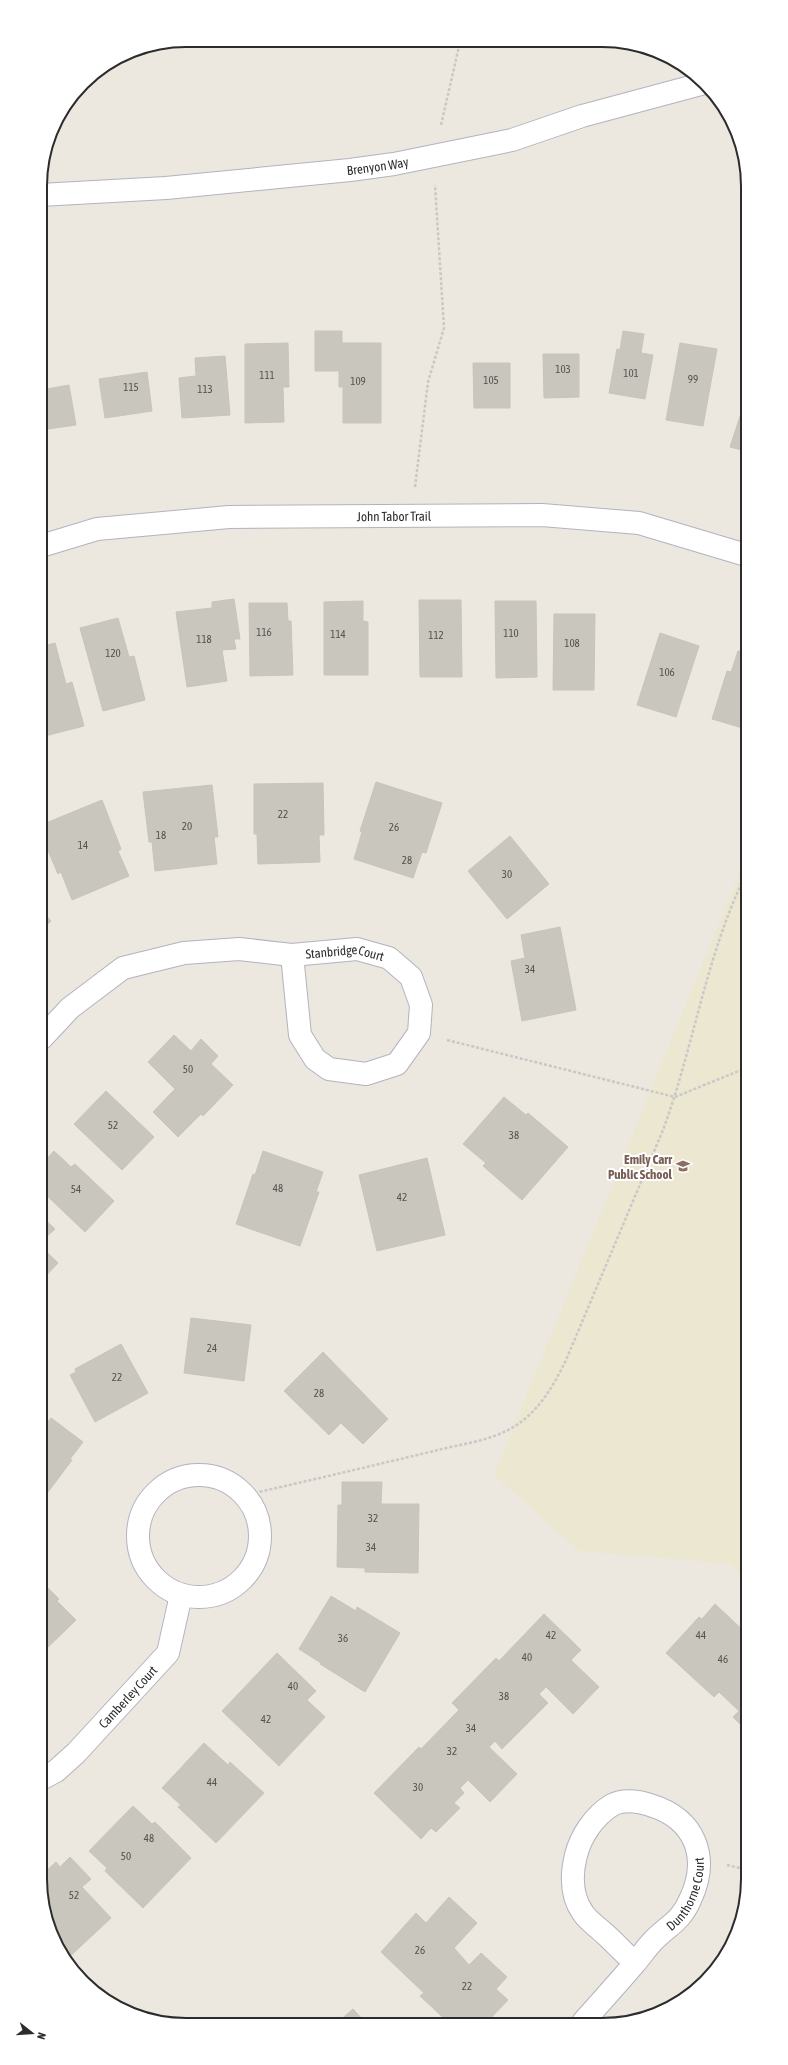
<svg xmlns="http://www.w3.org/2000/svg" width="788" height="2065" font-family="'Asap Condensed',sans-serif">
  <rect width="100%" height="100%" fill="#ece8df"/>
  <!-- education -->
  <path fill="#ece7d0" d="M746,857L747,1580L730,1564L579,1551L494,1475Z"/>
  <!-- building -->
  <g fill="#c8c6bd" stroke="#c8c4b9">
    <path d="M315,331H342V343H381V423H343V387H339V371H315Z"/>
    <path d="M623,331L644,334L641,353L653,355L645,399L609,393L617,349L620,350Z"/>
    <path d="M288,343L289,387H283L284,422L245,423V344Z"/>
    <path d="M680,343L717,349L703,426L666,420Z"/>
    <path d="M543,354H579V397L544,398Z"/>
    <path d="M225,356L230,415L182,418L179,378L196,376L195,358Z"/>
    <path d="M473,363H510V408H474Z"/>
    <path d="M147,372L152,411L105,418L99,379Z"/>
    <path d="M69,385L76,425L41,430V390Z"/>
    <path d="M746,398V451L730,447Z"/>
    <path d="M234,599L240,639H234L236,649L222,650L227,681L187,687L176,612L212,608V602Z"/>
    <path d="M419,600H461L462,677H420Z"/>
    <path d="M363,601V621L368,622V675H324V602Z"/>
    <path d="M495,601H536L537,677L496,678Z"/>
    <path d="M249,603H287L288,621H291L293,675L250,676Z"/>
    <path d="M554,614H595L594,690H553Z"/>
    <path d="M118,618L129,657L134,656L145,700L103,711L80,628Z"/>
    <path d="M660,633L699,646L676,717L637,705Z"/>
    <path d="M55,643L66,684L72,682L84,726L41,737V647Z"/>
    <path d="M738,651L746,653V729L712,719L727,671L731,672Z"/>
    <path d="M376,782L442,803L426,853L422,852L413,878L354,859L362,832L360,831Z"/>
    <path d="M323,783L324,835H319L320,862L258,864L257,834H254V784Z"/>
    <path d="M212,785L218,837H214L217,864L155,871L152,842H149L143,792Z"/>
    <path d="M102,800L121,849L118,851L129,876L72,900L61,872L58,874L41,834V825Z"/>
    <path d="M510,836L549,884L507,919L468,871Z"/>
    <path d="M41,910L51,921L41,930Z"/>
    <path d="M560,927L576,1010L522,1021L511,961L525,958L521,935Z"/>
    <path d="M174,1035L191,1051L201,1039L218,1056L211,1064L233,1085L203,1116L201,1114L178,1137L153,1112L175,1089L148,1062Z"/>
    <path d="M106,1091L154,1137L122,1170L74,1124Z"/>
    <path d="M504,1097L526,1115L528,1113L568,1147L522,1200L483,1166L486,1163L463,1144Z"/>
    <path d="M54,1151L71,1167L75,1164L114,1201L85,1232L42,1191V1164Z"/>
    <path d="M263,1151L323,1172L316,1192H319L300,1246L236,1224L253,1174L255,1175Z"/>
    <path d="M427,1158L445,1235L377,1251L359,1175Z"/>
    <path d="M42,1217L55,1229L46,1237L42,1232Z"/>
    <path d="M42,1247L58,1263L42,1280Z"/>
    <path d="M191,1318L251,1325L244,1381L184,1373Z"/>
    <path d="M121,1344L148,1393L95,1422L70,1375L76,1372L75,1369Z"/>
    <path d="M323,1352L388,1419L363,1444L341,1423L329,1435L284,1391Z"/>
    <path d="M51,1418L83,1442L70,1459L72,1460L42,1500V1429Z"/>
    <path d="M342,1482H382L381,1504H419L418,1573L365,1572V1568L337,1567L338,1505H342Z"/>
    <path d="M42,1582L59,1599L57,1601L76,1620L42,1653Z"/>
    <path d="M331,1596L356,1611L357,1607L400,1633L365,1692L320,1664L321,1663L299,1649Z"/>
    <path d="M715,1604L747,1634V1731L733,1717L739,1711L719,1692L714,1697L666,1653L699,1617L702,1619Z"/>
    <path d="M544,1614L581,1650L571,1660L599,1687L573,1714L546,1687L539,1694L548,1703L502,1749L495,1741L489,1747L517,1774L490,1802L468,1780L460,1788L464,1793L454,1803L460,1808L436,1832L431,1828L421,1839L374,1793L419,1747L421,1749L459,1710L452,1703L496,1658L499,1661Z"/>
    <path d="M277,1653L316,1691L307,1700L325,1717L279,1766L222,1711Z"/>
    <path d="M204,1743L228,1765L230,1762L264,1793L216,1843L178,1807L181,1805L162,1788Z"/>
    <path d="M133,1806L152,1824L155,1822L191,1858L143,1908L105,1871L107,1868L89,1851Z"/>
    <path d="M70,1857L91,1879L82,1887L111,1918L66,1960L59,1952L43,1908V1874L56,1862L60,1867Z"/>
    <path d="M449,1897L477,1923L454,1948L469,1965L481,1953L507,1977L496,1989L508,2000L487,2022H448L420,1996L424,1993L381,1952L416,1913L426,1923Z"/>
    <path d="M353,2009L365,2022H338Z"/>
  </g>
  <g fill="none" stroke-linecap="round" stroke-linejoin="round">
    <defs>
      <g id="minor">
        <path id="s1" d="M42,1038L70,1008L123,968L184,953L239,949L292,955L357,949L389,958L411,977L421,1005L419,1033L397,1064L366,1074L329,1069L315,1059L300,1035L292,955"/>
        <circle cx="199" cy="1536" r="61"/>
        <path id="s2" d="M43,1778L56,1771L76,1753L168,1653L181,1595"/>
        <path id="s3" d="M583,2022C600,2003 618,1983 635,1963C641,1956 647,1947 654,1940C669,1925 681,1921 690,1900C710,1858 696,1819 650,1805C639,1801 623,1799 612,1805C594,1816 581,1836 576,1855C571,1875 571,1896 583,1913C588,1921 598,1927 605,1934C615,1943 625,1954 635,1963"/>
      </g>
      <g id="tertiary">
        <path id="s4" d="M40,195L166,188L350,170L394,164L512,140L582,116L705,83"/>
        <path id="s5" d="M41,546L97,529L229,517L542,515L639,523L746,555"/>
      </g>
    </defs>
    <!-- minor casing -->
    <use href="#minor" stroke="#b2b3be" stroke-width="24"/>
    <!-- tertiary casing -->
    <use href="#tertiary" stroke="#b2b3be" stroke-width="24"/>
    <!-- path -->
    <g stroke="#c8c8c8" stroke-width="2.5" stroke-dasharray="3 2" stroke-linecap="butt">
      <path d="M441,125L460,42"/>
      <path d="M415,487L428,382L444,328L435,185"/>
      <path d="M741,886L746,889"/>
      <path d="M447,1040L675,1097L746,1068"/>
      <path d="M245,1495C308,1481 371,1466 434,1451C460,1444 492,1441 515,1426C539,1411 554,1385 566,1360L663,1130C694,1046 706,955 746,874"/>
      <path d="M727,1865L748,1870"/>
    </g>
    <!-- minor -->
    <use href="#minor" stroke="#fff" stroke-width="22"/>
    <!-- tertiary -->
    <use href="#tertiary" stroke="#fff" stroke-width="22"/>
  </g>
  <!-- icons -->
  <defs>
    <symbol id="school-bare" viewBox="-9 -9 18 18"><path d="M0-5L7-2L0 1L-7-2ZM-4 1L0 2.5L4 1V4Q0 6-4 4Z" fill="#8d6e63" stroke="#fff" stroke-width="2.5" paint-order="stroke"/></symbol>
  </defs>
  <g fill-rule="evenodd">
    <use href="#school-bare" x="673" y="1156" width="20" height="20"/>
  </g>
  <g text-anchor="middle" stroke-width="4" stroke-linejoin="round" paint-order="stroke">
    <!-- number labels -->
    <g font-size="11" fill="#535250">
      <text x="563" y="373">103</text>
      <text x="631" y="377">101</text>
      <text x="267" y="379">111</text>
      <text x="693" y="383">99</text>
      <text x="491" y="384">105</text>
      <text x="358" y="385">109</text>
      <text x="131" y="391">115</text>
      <text x="205" y="393">113</text>
      <text x="264" y="636">116</text>
      <text x="511" y="637">110</text>
      <text x="338" y="638">114</text>
      <text x="436" y="639">112</text>
      <text x="204" y="643">118</text>
      <text x="572" y="647">108</text>
      <text x="113" y="657">120</text>
      <text x="667" y="676">106</text>
      <text x="283" y="818">22</text>
      <text x="187" y="830">20</text>
      <text x="394" y="831">26</text>
      <text x="161" y="839">18</text>
      <text x="83" y="849">14</text>
      <text x="407" y="864">28</text>
      <text x="507" y="878">30</text>
      <text x="530" y="973">34</text>
      <text x="188" y="1073">50</text>
      <text x="113" y="1129">52</text>
      <text x="514" y="1139">38</text>
      <text x="278" y="1192">48</text>
      <text x="76" y="1193">54</text>
      <text x="402" y="1201">42</text>
      <text x="212" y="1352">24</text>
      <text x="117" y="1381">22</text>
      <text x="319" y="1397">28</text>
      <text x="373" y="1522">32</text>
      <text x="371" y="1551">34</text>
      <text x="551" y="1639">42</text>
      <text x="701" y="1639">44</text>
      <text x="343" y="1642">36</text>
      <text x="527" y="1661">40</text>
      <text x="723" y="1663">46</text>
      <text x="293" y="1690">40</text>
      <text x="504" y="1700">38</text>
      <text x="266" y="1723">42</text>
      <text x="471" y="1732">34</text>
      <text x="452" y="1755">32</text>
      <text x="212" y="1786">44</text>
      <text x="418" y="1791">30</text>
      <text x="149" y="1842">48</text>
      <text x="126" y="1860">50</text>
      <text x="74" y="1899">52</text>
      <text x="420" y="1954">26</text>
      <text x="467" y="1990">22</text>
    </g>
    <!-- street labels -->
    <g font-size="13" fill="#2c2c2c" stroke="#fff">
      <text dy="5" stroke="none"><textPath href="#s4" startOffset="339">Brenyon Way</textPath></text>
      <text dy="5" stroke="none"><textPath href="#s5" startOffset="356">John Tabor Trail</textPath></text>
      <text dy="5" stroke="none"><textPath href="#s1" startOffset="332">Stanbridge Court</textPath></text>
      <text dy="5" stroke="none"><textPath href="#s2" startOffset="118">Camberley Court</textPath></text>
      <text dy="5" stroke="none"><textPath href="#s3" startOffset="167">Dunthorne Court</textPath></text>
    </g>
    <!-- education labels -->
    <g font-size="13" font-weight="bold" fill="#785e54" stroke="#fff" text-anchor="end">
      <text x="672" y="1164">Emily Carr<tspan x="672" dy="15">Public School</tspan></text>
    </g>
  </g>
  <!-- crop -->
  <path d="M0 0H788V2065H0ZM186 47H602A139 139 0 0 1 741 186V1879A139 139 0 0 1 602 2018H186A139 139 0 0 1 47 1879V186A139 139 0 0 1 186 47Z" fill="#fff" fill-rule="evenodd"/>
  <path fill="none" stroke="#2c2c2c" stroke-width="2" d="M186 47H602A139 139 0 0 1 741 186V1879A139 139 0 0 1 602 2018H186A139 139 0 0 1 47 1879V186A139 139 0 0 1 186 47Z"/>
  <!-- north arrow -->
  <g transform="translate(32 2033) rotate(107)" stroke="#ffffff" stroke-width="3" paint-order="stroke">
  <path d="M0-3L7 15L0 10L-7 15Z" fill="#2c2c2c"/>
  <text y="-6" font-size="11" font-weight="bold" text-anchor="middle" fill="#2c2c2c">N</text>
  </g>
</svg>
